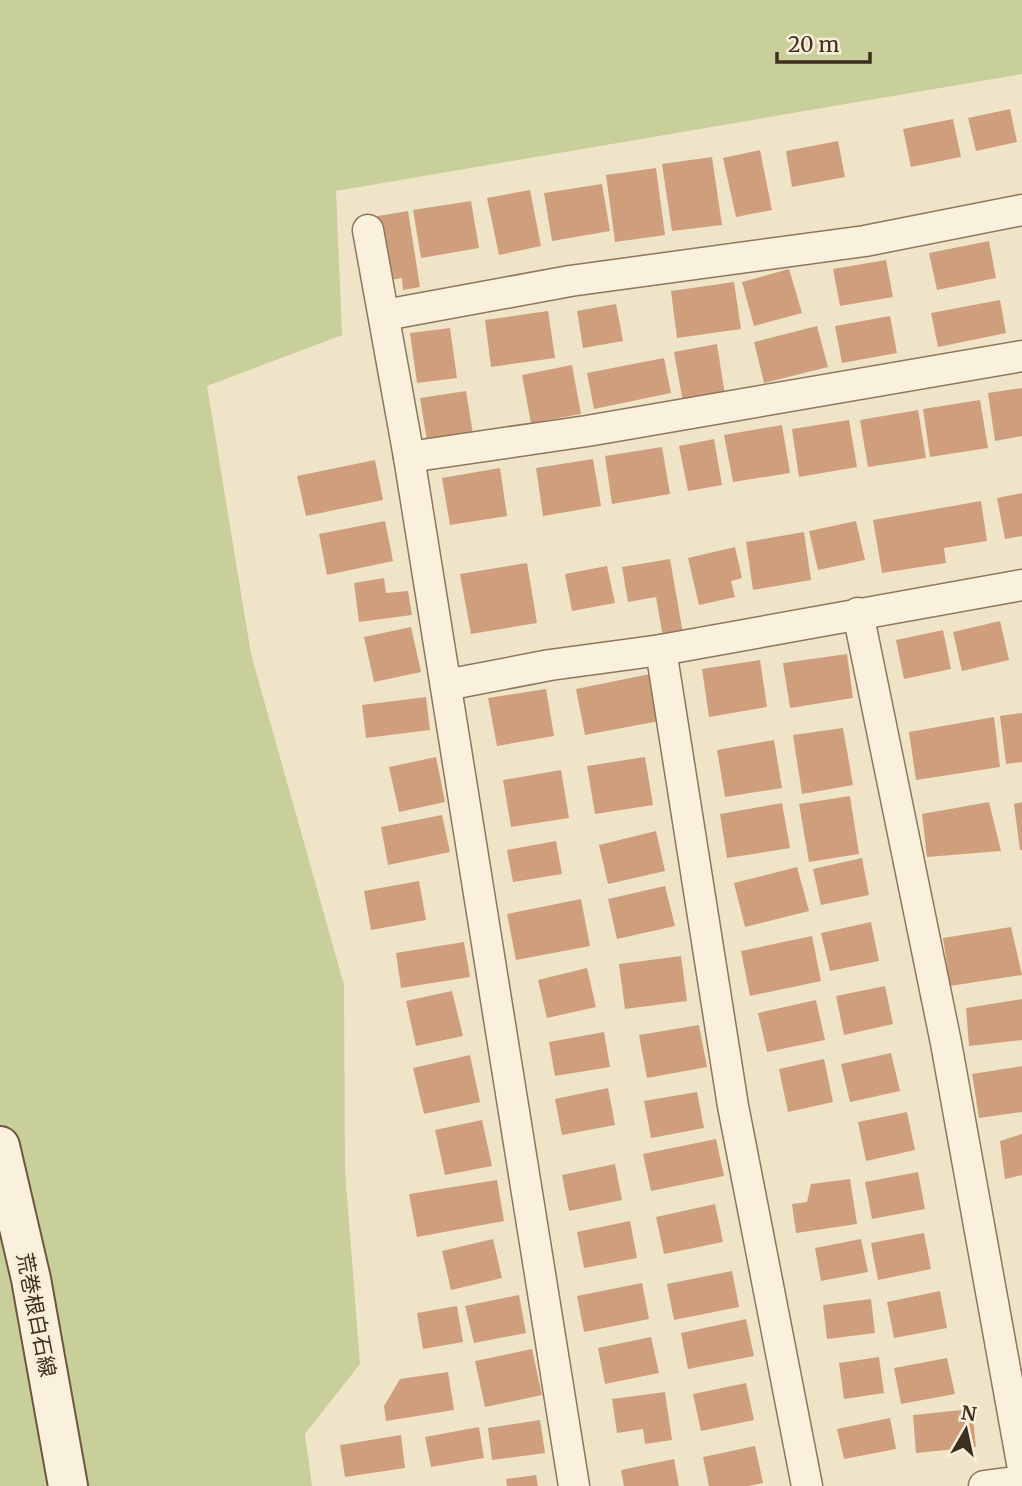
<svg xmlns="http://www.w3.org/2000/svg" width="1022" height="1486" font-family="Merriweather,'Noto Sans JP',serif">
  <rect width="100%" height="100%" fill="#f0e4c8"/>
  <!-- green -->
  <path fill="#c9cf9b" d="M0,0H1022V74L336,191L342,335L207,386L251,654L344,985L345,1170L360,1364L305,1434L312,1486H0Z"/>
  <!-- building -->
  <g fill="#cf9f7d">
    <path d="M1010,109L1017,142L976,151L968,118Z"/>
    <path d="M953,119L961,157L911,167L903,129Z"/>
    <path d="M838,141L845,177L792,187L786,151Z"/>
    <path d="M760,150L772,210L736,217L723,158Z"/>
    <path d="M712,157L722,225L672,231L662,164Z"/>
    <path d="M656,168L665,235L615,242L606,175Z"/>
    <path d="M602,184L610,231L552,241L544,193Z"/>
    <path d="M530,190L541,246L499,255L487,198Z"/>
    <path d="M471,201L479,248L421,258L413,210Z"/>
    <path d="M408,211L420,287L403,290L402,278L382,281L372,217Z"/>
    <path d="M989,241L996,278L937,290L929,253Z"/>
    <path d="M886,260L893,297L840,306L833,269Z"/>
    <path d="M789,269L802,313L754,326L742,282Z"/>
    <path d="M734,282L741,329L677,338L671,291Z"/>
    <path d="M1000,300L1006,333L938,347L931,313Z"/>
    <path d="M616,304L623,341L583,348L577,311Z"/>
    <path d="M548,311L555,358L491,367L485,320Z"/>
    <path d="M890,316L897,353L842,363L835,326Z"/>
    <path d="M817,326L828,367L764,383L754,342Z"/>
    <path d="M450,328L457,378L417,383L410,333Z"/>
    <path d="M717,344L725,395L683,402L674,352Z"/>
    <path d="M664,358L671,393L594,409L587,373Z"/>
    <path d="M572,365L581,414L531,423L522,375Z"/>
    <path d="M1022,388V436L995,441L988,393Z"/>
    <path d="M466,391L474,440L428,447L420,398Z"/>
    <path d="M980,400L988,448L930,457L923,409Z"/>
    <path d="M918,410L926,458L868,467L860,420Z"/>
    <path d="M849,420L857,467L799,477L792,429Z"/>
    <path d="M782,425L790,473L733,482L724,435Z"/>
    <path d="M714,439L722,485L688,491L679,446Z"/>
    <path d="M662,447L670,494L612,504L605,456Z"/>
    <path d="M593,459L601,506L543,516L536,468Z"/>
    <path d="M375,460L383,500L306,516L297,476Z"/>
    <path d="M500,468L507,516L450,525L442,478Z"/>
    <path d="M1022,493V536L1005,539L997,498Z"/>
    <path d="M981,501L987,541L944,548L946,563L882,573L873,520Z"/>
    <path d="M385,521L393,561L327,575L319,534Z"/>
    <path d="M856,521L865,560L818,570L809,531Z"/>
    <path d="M804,532L811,580L753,590L746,542Z"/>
    <path d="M735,547L742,578L731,581L735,597L699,605L688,558Z"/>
    <path d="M670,559L683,634L663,637L656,597L628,602L622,567Z"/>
    <path d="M527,563L537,623L471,634L460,574Z"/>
    <path d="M607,566L615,603L572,611L565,574Z"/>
    <path d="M384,578L386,593L408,591L412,615L359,622L354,583Z"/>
    <path d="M1000,621L1009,660L962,671L953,632Z"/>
    <path d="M411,627L421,672L374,682L364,637Z"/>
    <path d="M943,630L951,669L904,679L896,640Z"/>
    <path d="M847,654L853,698L790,708L783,663Z"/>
    <path d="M760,660L767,707L709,717L702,669Z"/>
    <path d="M650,674L659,721L585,735L576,689Z"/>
    <path d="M546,689L554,736L497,746L488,698Z"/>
    <path d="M426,697L430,730L366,738L362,705Z"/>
    <path d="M1022,713V762L1006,764L1000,716Z"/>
    <path d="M994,717L1000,767L916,780L909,732Z"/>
    <path d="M843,728L853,785L802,794L793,735Z"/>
    <path d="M774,740L782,788L725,797L717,750Z"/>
    <path d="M436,757L445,802L399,812L389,767Z"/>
    <path d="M645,757L653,805L595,814L587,766Z"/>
    <path d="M561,770L569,818L511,827L503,780Z"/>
    <path d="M850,796L859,854L809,862L799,804Z"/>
    <path d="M989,802L1001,851L927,857L922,814Z"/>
    <path d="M1022,802V850H1020L1014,804Z"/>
    <path d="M782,803L790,848L727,858L720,814Z"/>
    <path d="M442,815L450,852L388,865L381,827Z"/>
    <path d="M656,831L665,871L608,884L599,845Z"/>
    <path d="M556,841L562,874L513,882L507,850Z"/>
    <path d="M862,858L869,895L821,905L813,869Z"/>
    <path d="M797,867L809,911L745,927L734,883Z"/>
    <path d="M419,881L426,920L371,930L364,891Z"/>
    <path d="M665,886L675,926L617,939L608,899Z"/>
    <path d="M581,899L590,946L516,960L507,914Z"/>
    <path d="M871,922L879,961L830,971L821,933Z"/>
    <path d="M1011,927L1022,975L950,986L943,938Z"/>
    <path d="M812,936L821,981L750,996L741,951Z"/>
    <path d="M464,942L470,977L401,988L396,953Z"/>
    <path d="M681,956L687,1001L625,1009L619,964Z"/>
    <path d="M587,968L596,1007L547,1018L538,980Z"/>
    <path d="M885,986L893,1024L844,1035L836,996Z"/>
    <path d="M452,991L463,1036L416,1046L406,1001Z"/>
    <path d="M1022,999V1040L969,1046L966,1008Z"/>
    <path d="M816,1000L825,1040L767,1052L758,1013Z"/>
    <path d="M699,1025L707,1067L647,1078L639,1035Z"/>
    <path d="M604,1032L610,1067L555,1076L549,1042Z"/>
    <path d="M891,1053L900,1091L850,1102L841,1064Z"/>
    <path d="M470,1055L480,1102L424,1114L413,1068Z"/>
    <path d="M824,1059L833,1102L788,1112L779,1069Z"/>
    <path d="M1022,1066V1112L979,1118L972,1074Z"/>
    <path d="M608,1088L615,1125L562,1135L555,1099Z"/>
    <path d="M697,1092L704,1128L651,1138L644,1101Z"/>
    <path d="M907,1112L915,1150L866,1161L858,1122Z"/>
    <path d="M482,1120L492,1166L445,1175L435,1130Z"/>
    <path d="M1022,1134V1175L1005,1179L1000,1141Z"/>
    <path d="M716,1139L724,1176L651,1191L643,1154Z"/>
    <path d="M615,1164L622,1200L569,1211L562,1175Z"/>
    <path d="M918,1172L925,1209L872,1219L865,1182Z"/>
    <path d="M850,1179L857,1224L796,1233L792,1204L807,1202L811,1184Z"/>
    <path d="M497,1180L504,1221L417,1237L409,1194Z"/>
    <path d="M715,1204L723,1242L664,1254L656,1217Z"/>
    <path d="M630,1221L637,1258L584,1268L577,1232Z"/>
    <path d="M924,1233L931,1269L878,1280L871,1243Z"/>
    <path d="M493,1239L502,1278L451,1290L442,1251Z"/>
    <path d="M861,1239L868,1272L821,1281L815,1248Z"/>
    <path d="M732,1271L739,1307L674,1320L667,1284Z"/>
    <path d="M642,1283L649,1319L584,1332L577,1296Z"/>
    <path d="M940,1291L947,1328L894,1338L887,1302Z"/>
    <path d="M519,1295L526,1333L474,1343L465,1306Z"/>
    <path d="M871,1299L875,1333L827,1339L823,1305Z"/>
    <path d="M457,1306L463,1342L423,1349L417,1313Z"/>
    <path d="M746,1319L754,1356L688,1369L681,1333Z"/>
    <path d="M651,1337L659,1373L605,1384L598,1348Z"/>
    <path d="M532,1349L542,1395L485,1407L475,1361Z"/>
    <path d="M879,1357L884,1393L844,1399L839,1363Z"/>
    <path d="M947,1358L955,1394L901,1404L894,1368Z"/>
    <path d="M448,1372L454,1410L386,1421L384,1406L400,1379Z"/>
    <path d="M746,1383L754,1420L701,1431L693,1394Z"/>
    <path d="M665,1392L672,1440L645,1444L643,1429L617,1433L612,1399Z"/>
    <path d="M972,1409L976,1447L916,1453L913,1415Z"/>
    <path d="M890,1418L896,1449L844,1459L837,1429Z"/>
    <path d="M540,1420L545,1453L492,1460L488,1428Z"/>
    <path d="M479,1427L484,1458L431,1467L425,1437Z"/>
    <path d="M401,1435L405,1468L345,1477L340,1445Z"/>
    <path d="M755,1446L763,1483L748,1486H709L703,1457Z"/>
    <path d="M674,1459L679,1486H624L621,1470Z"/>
    <path d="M536,1475L538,1486H507L506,1479Z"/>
  </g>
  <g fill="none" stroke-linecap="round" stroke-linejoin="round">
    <defs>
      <g id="street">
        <path d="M368,230L409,457L574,1486"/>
        <path d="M385,315L570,281L865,241L1022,210"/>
        <path d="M409,457L587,431L1022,356"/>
        <path d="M858,613L946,1043L1022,1463"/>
        <path d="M661,650L733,1106L807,1486"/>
        <path d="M446,685L550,665L661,650L1022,585"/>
        <path d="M984,1486L1022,1481"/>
      </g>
      <path id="secondary" d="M0,1146L31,1279L68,1486"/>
    </defs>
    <!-- street casing -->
    <use href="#street" stroke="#8d765c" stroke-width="33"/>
    <!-- secondary casing -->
    <use href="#secondary" stroke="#6f573f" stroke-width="42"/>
    <!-- street -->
    <use href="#street" stroke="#faf1dc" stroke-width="30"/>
    <!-- secondary -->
    <use href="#secondary" stroke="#faf1dc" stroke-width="38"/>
  </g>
  <g text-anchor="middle" stroke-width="6" stroke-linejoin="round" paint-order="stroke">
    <!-- street labels -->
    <g font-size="21" fill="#3d2e20" stroke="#f7eed8">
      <text transform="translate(36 1315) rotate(79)" y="7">荒巻根白石線</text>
    </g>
  </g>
  <!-- north arrow -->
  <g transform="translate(966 1430) rotate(9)" stroke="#f7eed8" stroke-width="5" paint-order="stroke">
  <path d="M0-5L12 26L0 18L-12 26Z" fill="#3d2e20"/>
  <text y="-10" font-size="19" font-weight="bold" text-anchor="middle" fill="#3d2e20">N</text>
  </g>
  <!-- scale -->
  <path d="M777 52v10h93v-10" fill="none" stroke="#3d2e20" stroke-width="3.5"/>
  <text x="788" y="52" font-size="21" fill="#3d2e20" stroke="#f7eed8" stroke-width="5" paint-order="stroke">20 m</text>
</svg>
